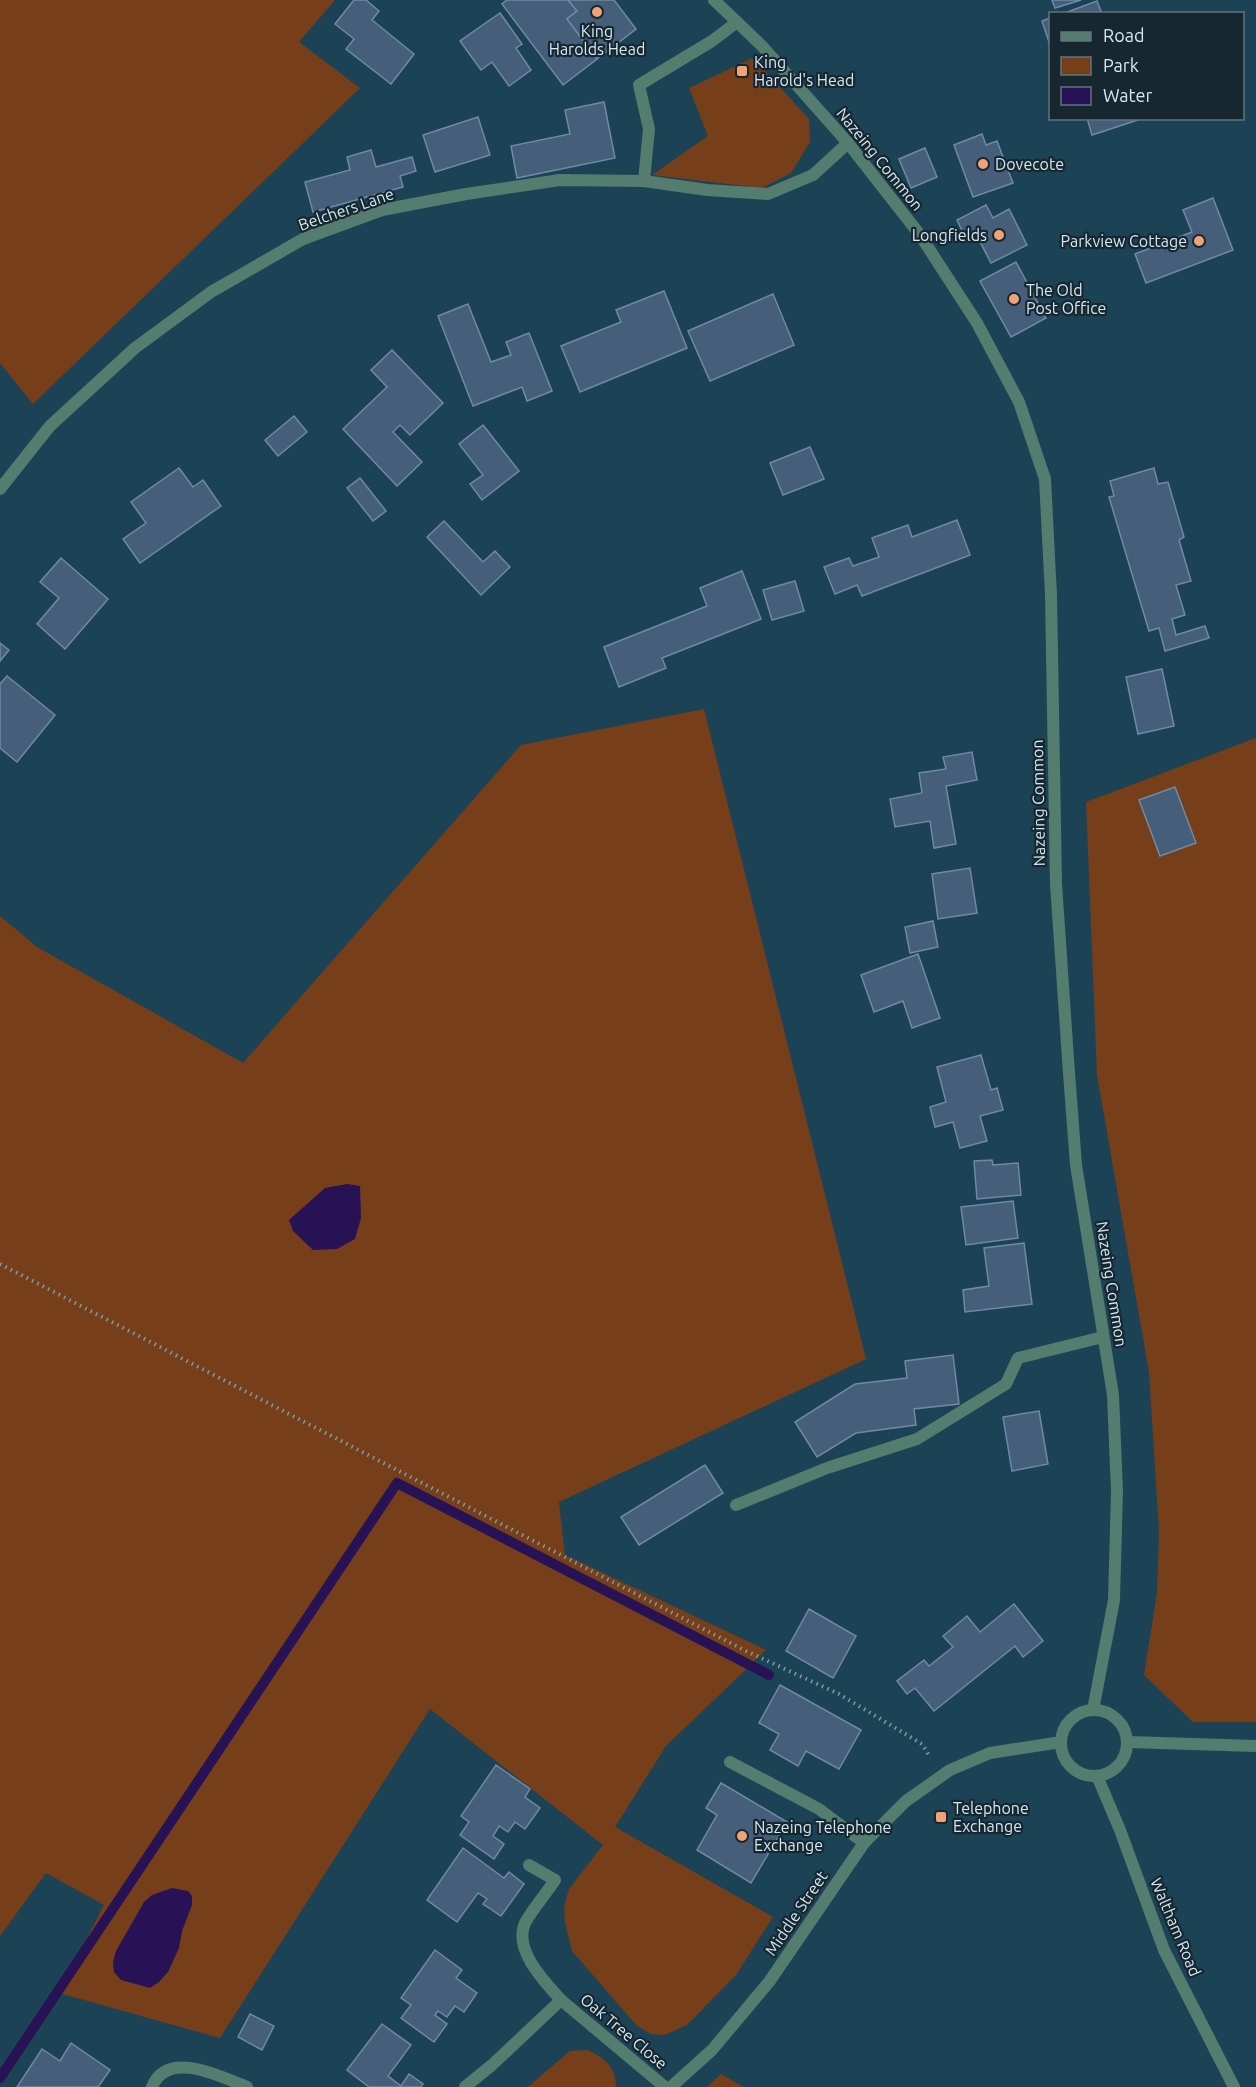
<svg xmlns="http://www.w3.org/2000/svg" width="1256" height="2087" font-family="Ubuntu,sans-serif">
  <rect width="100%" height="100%" fill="#1c4355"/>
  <!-- green -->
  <g fill="#763f1a">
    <path d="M0,0H335L299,42L360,88L33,404L0,363Z"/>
    <path d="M753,58L809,119L810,142L791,173L762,188L652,175L708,136L689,88Z"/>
    <path d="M704,709L866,1359L559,1502L565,1555L766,1650L666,1746L615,1827L773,1917L736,1975L687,2025L665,2035L651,2034L637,2026L572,1951L565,1923L564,1906L569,1889L603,1845L430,1709L220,2038L59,1993L104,1905L46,1873L0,1936V916L37,947L243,1063L521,745Z"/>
    <path d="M1256,738V1722H1193L1144,1675L1157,1593L1159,1531L1149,1372L1097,1075L1086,802Z"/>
    <path d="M587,2050C604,2057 616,2067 616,2087H528L570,2051Z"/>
    <path d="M721,2074L744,2087H707Z"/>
  </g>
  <!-- water -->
  <g fill="#271255">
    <path d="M347,1184L360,1186L361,1218L355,1239L337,1249L313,1250L293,1231L289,1220L325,1188Z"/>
    <path d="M172,1888L188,1891L192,1896V1905L182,1931L179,1948L168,1972L159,1982L150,1988L121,1980L114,1972L113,1962L116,1951L144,1902L152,1895Z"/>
  </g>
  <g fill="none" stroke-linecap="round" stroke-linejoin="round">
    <!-- stream -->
    <path stroke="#271255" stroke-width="10" d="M0,2078L397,1483L769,1675"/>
  </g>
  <!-- building -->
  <g fill="#455e79" stroke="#6f89a6" stroke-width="1.5">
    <path d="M354,0H366L379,11L372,20L414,54L391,84L346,49L354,39L335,24Z"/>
    <path d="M507,0H568L577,11L567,19L597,59L563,85L502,4Z"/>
    <path d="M568,0H614L636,29L597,59L567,19L577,11Z"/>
    <path d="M1052,0H1081L1055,8Z"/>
    <path d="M1097,1L1102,14H1062Z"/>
    <path d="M500,13L522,44L516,48L531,70L509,86L492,62L481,70L460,41Z"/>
    <path d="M1050,18V45L1042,21Z"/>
    <path d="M604,102L615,158L517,178L511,146L570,134L565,110Z"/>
    <path d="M478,117L490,155L435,172L423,135Z"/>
    <path d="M1087,118H1144L1092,135Z"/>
    <path d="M982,134L986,145L997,141L1013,183L973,197L954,145Z"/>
    <path d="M925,148L937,177L911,188L899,159Z"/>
    <path d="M371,150L376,167L412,157L416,171L400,176L403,187L313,212L305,182L350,170L347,157Z"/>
    <path d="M1213,198L1233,250L1146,283L1135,254L1192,232L1183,210Z"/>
    <path d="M986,205L993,218L1009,209L1027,245L991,263L975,232L965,237L957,220Z"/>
    <path d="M1016,262L1046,318L1011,337L980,281Z"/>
    <path d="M664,291L687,348L580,392L561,346L621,322L616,310Z"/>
    <path d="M773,294L794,345L710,381L688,331Z"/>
    <path d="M468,304L491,362L511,355L506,342L529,333L552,391L527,401L522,387L473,406L438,316Z"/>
    <path d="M392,350L443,403L410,435L400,425L393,432L422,462L397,486L343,429L387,387L371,370Z"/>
    <path d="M294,416L307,432L278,456L265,440Z"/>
    <path d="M483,425L519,471L482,500L470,484L483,475L459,444Z"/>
    <path d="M810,447L824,479L783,495L770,463Z"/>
    <path d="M179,468L193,487L203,480L221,506L140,563L123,539L146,523L131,502Z"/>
    <path d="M1154,468L1158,484L1168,482L1184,537L1179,540L1191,581L1176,585L1185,615L1172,619L1176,635L1205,626L1209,638L1165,651L1159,628L1149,631L1109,497L1114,496L1110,481Z"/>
    <path d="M360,478L386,511L373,521L347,488Z"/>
    <path d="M957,520L970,555L862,596L857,585L835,594L824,567L849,558L853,566L879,557L872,538L908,525L912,537Z"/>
    <path d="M444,521L483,562L495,551L510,567L481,595L427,537Z"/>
    <path d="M61,558L108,599L65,649L37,624L59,598L40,582Z"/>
    <path d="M742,571L761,619L662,658L666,668L619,687L604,647L707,606L700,588Z"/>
    <path d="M795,581L804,611L772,620L763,590Z"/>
    <path d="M0,643L9,650L0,661Z"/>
    <path d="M1162,669L1174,726L1138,734L1126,677Z"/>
    <path d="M7,676L55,715L17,762L0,748V684Z"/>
    <path d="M972,752L977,780L946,786L956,844L934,848L930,821L895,827L890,799L922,793L919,773L946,769L943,757Z"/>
    <path d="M1175,787L1196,843L1160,856L1139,800Z"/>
    <path d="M970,868L977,913L938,919L932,874Z"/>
    <path d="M933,921L938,947L910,953L905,927Z"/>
    <path d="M918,954L940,1018L912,1028L903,1001L874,1012L861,975Z"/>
    <path d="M981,1055L991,1090L997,1088L1003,1110L980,1116L987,1141L960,1148L953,1122L935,1127L930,1107L946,1102L937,1067Z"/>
    <path d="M992,1160L993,1165L1018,1163L1021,1195L977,1199L974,1161Z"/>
    <path d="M1013,1201L1018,1238L966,1245L961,1207Z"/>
    <path d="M1024,1243L1032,1304L965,1312L963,1290L989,1286L984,1248Z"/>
    <path d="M953,1355L959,1404L914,1409L916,1425L856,1433L817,1457L795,1422L855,1384L907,1378L905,1361Z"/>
    <path d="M1039,1411L1048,1464L1012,1471L1003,1417Z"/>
    <path d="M705,1465L723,1493L639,1545L621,1517Z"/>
    <path d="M1014,1604L1043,1641L1023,1657L1015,1646L934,1711L915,1688L907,1694L897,1681L924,1660L929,1666L953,1647L943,1636L967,1616L980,1632Z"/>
    <path d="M809,1609L856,1636L833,1678L786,1651Z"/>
    <path d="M780,1685L861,1730L839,1769L806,1751L798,1766L770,1750L779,1734L759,1723Z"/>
    <path d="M496,1765L530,1789L525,1797L540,1808L525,1829L515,1822L508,1832L499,1826L493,1836L504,1844L494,1859L460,1835L469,1822L461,1816Z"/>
    <path d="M721,1783L787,1822L751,1883L697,1850L717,1815L706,1808Z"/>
    <path d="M463,1848L504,1878L509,1872L524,1884L501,1916L483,1904L487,1899L478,1893L457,1922L427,1900Z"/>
    <path d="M435,1950L462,1970L456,1978L477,1993L464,2012L455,2006L447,2017L438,2011L435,2015L447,2024L434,2042L401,2018L411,2005L401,1998Z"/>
    <path d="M250,2014L274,2026L262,2050L238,2037Z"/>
    <path d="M382,2024L411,2045L388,2076L401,2086L409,2074L423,2084L421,2087H369L347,2070Z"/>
    <path d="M71,2043L110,2070L98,2087H17L42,2049L60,2061Z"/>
  </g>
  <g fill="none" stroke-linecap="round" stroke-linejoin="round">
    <!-- path -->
    <path stroke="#7d9ba9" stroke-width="4" stroke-dasharray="1.5 4.5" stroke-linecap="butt" d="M0,1264L746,1651L839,1694L922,1744L930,1757"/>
    <!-- service -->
    <g stroke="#547d6f" stroke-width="12">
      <path d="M644,181L649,129L639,85L712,41L737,22"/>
      <path d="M736,1505L827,1468L917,1439L1006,1384L1018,1358L1103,1337"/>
      <path d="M730,1762L819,1809L864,1843"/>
      <path d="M529,1865L555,1880C546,1894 533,1908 525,1923C513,1950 545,1982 561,2000"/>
      <path d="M152,2087C167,2049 220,2076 247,2087"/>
      <path d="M465,2087L492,2065L561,2000L665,2087"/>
    </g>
    <!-- minor -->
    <g stroke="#547d6f" stroke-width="12">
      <path d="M0,489L50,426L135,348L211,292L303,239L382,210L466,194L560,180L644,181L707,190L768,194L813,175L848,143"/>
      <path d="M1128,1742L1256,1746"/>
    </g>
    <!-- tertiary -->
    <g stroke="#547d6f" stroke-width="12">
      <path d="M714,0L762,46L848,143L920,235L977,323L1019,402L1045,479L1051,595L1056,884L1069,1073L1076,1165L1113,1395L1117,1491L1114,1600L1093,1710"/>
      <circle cx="1094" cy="1743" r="33"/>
      <path d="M1097,1776L1120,1830L1164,1950L1234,2087"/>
      <path d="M671,2087L712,2050L769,1982L864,1843L906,1801L950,1770L990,1753L1061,1742"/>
    </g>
  </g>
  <!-- markers -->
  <g fill="#efa377" stroke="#172730" stroke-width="2">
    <circle cx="597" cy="12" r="6"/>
    <rect x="736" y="65" width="12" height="12" rx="3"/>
    <circle cx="983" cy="164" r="6"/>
    <circle cx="999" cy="235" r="6"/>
    <circle cx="1199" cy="241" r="6"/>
    <circle cx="1014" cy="299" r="6"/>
    <rect x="935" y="1811" width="12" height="12" rx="3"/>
    <circle cx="742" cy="1836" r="6"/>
  </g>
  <g text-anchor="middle" stroke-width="4.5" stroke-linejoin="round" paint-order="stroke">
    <!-- poi labels -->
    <g font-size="16" fill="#d3e8f3" stroke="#172730" text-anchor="start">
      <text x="597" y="37" text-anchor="middle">King<tspan x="597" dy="18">Harolds Head</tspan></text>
      <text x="754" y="68">King<tspan x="754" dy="18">Harold's Head</tspan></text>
      <text x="995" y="170">Dovecote</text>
      <text x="987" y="241" text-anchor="end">Longfields</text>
      <text x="1187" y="247" text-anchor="end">Parkview Cottage</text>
      <text x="1026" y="296">The Old<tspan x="1026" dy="18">Post Office</tspan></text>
      <text x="953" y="1814">Telephone<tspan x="953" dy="18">Exchange</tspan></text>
      <text x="754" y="1833">Nazeing Telephone<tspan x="754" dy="18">Exchange</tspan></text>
    </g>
    <!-- street labels -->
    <g font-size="16" fill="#d3e8f3" stroke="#172730">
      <text transform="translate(880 159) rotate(51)" y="6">Nazeing Common</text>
      <text transform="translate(346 209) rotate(-19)" y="6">Belchers Lane</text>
      <text transform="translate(1038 803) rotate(-91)" y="6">Nazeing Common</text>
      <text transform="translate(1112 1284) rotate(81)" y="6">Nazeing Common</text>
      <text transform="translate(796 1913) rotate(-56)" y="6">Middle Street</text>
      <text transform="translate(1176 1927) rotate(67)" y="6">Waltham Road</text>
      <text transform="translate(624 2031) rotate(40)" y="6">Oak Tree Close</text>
    </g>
  </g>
  <!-- legend -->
  <rect x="1049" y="12" width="195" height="108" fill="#172730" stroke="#62747e" stroke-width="1.5"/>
  <rect x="1061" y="32" width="30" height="9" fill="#547d6f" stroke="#62747e" stroke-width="1.5"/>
  <text x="1103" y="42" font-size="18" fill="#d3e8f3">Road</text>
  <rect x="1061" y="57" width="30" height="18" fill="#763f1a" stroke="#62747e" stroke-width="1.5"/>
  <text x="1103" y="72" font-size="18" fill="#d3e8f3">Park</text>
  <rect x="1061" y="87" width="30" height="18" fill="#271255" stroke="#62747e" stroke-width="1.5"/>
  <text x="1103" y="102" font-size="18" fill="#d3e8f3">Water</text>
</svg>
